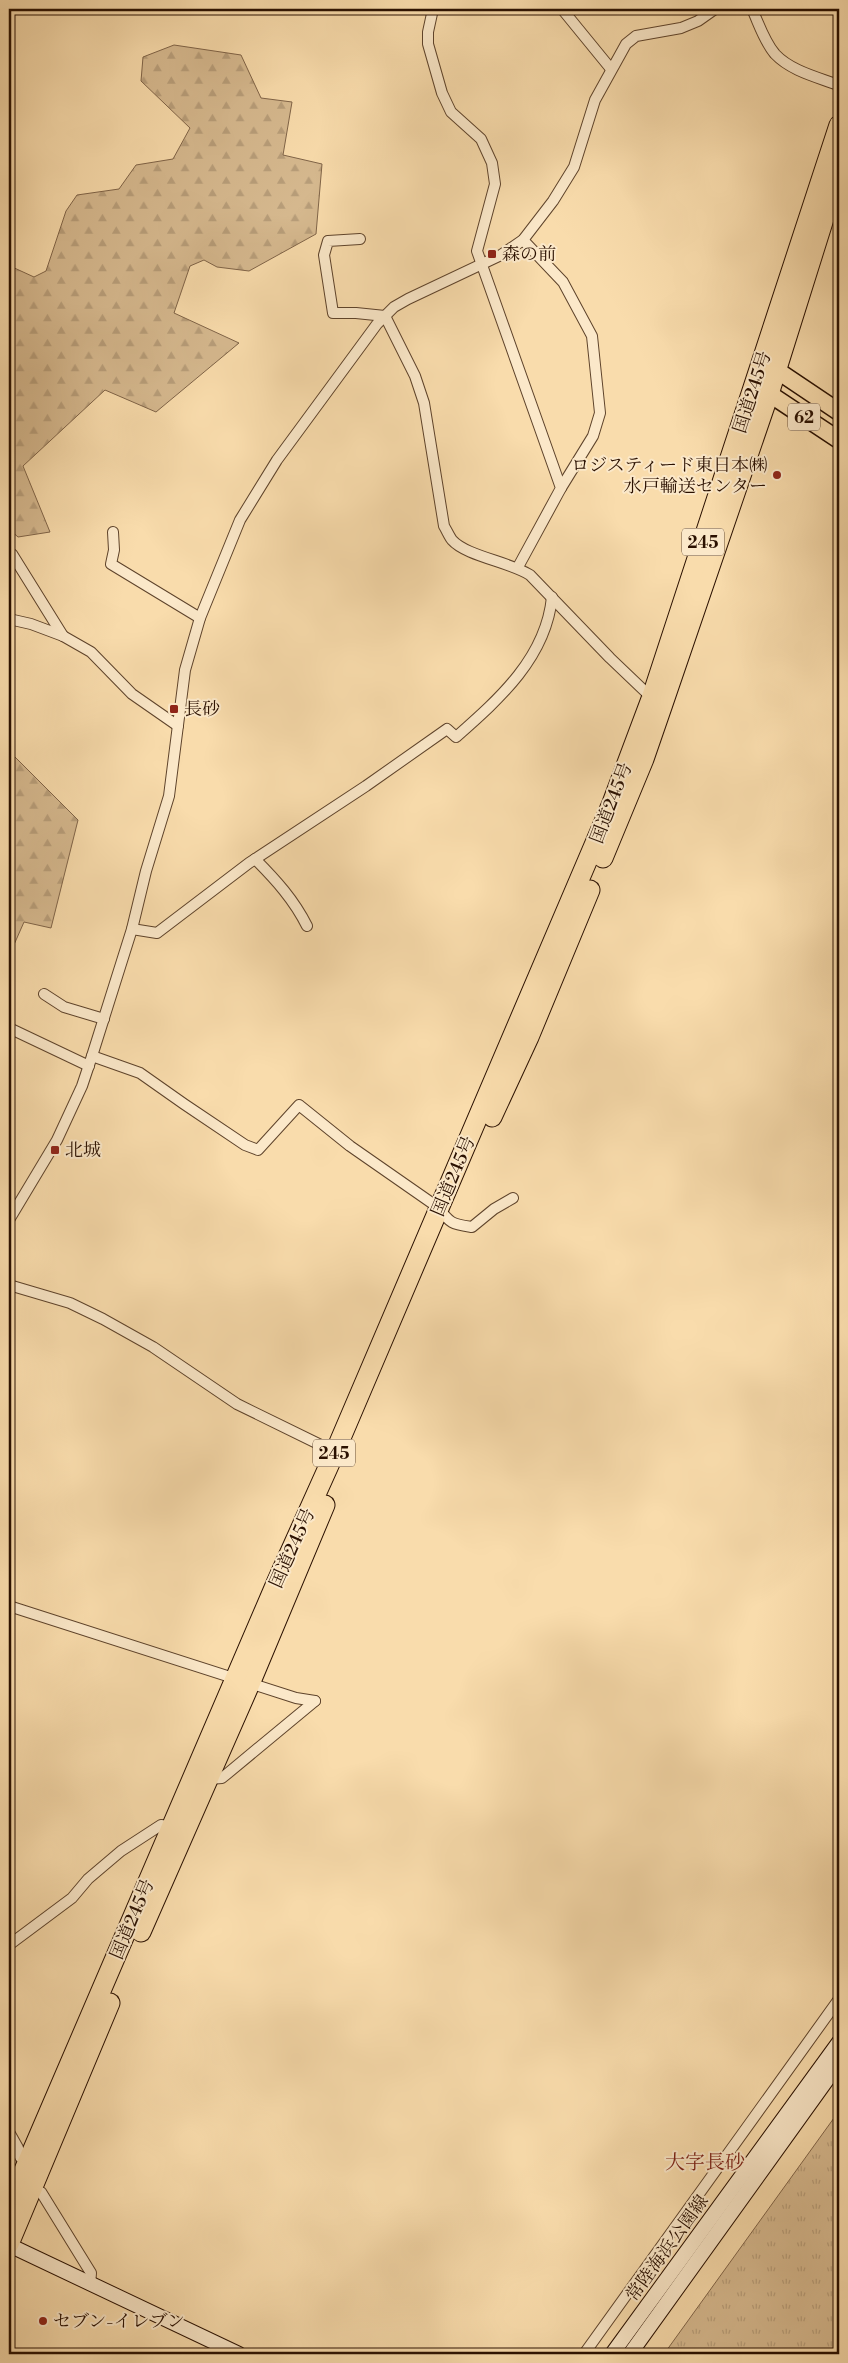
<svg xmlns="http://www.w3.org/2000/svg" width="848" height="2363" font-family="'Libre Bodoni','Noto Serif JP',serif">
  <defs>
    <pattern id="forest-firs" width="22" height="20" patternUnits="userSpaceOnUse" patternTransform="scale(1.25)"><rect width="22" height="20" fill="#d6b98f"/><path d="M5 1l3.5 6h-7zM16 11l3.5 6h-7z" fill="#b89e7a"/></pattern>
    <pattern id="park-tufts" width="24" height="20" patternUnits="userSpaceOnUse" patternTransform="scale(1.25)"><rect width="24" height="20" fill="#d6b98f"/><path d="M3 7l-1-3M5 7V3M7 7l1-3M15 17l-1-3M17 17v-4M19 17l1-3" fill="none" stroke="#b89e7a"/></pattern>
  </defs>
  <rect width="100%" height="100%" fill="#f9dcac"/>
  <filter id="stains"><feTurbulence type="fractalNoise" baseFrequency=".004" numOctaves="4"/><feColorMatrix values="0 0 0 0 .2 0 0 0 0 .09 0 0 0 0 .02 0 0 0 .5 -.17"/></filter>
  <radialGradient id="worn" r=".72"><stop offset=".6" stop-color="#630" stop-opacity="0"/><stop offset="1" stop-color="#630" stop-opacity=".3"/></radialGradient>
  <!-- forest -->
  <g fill="url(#forest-firs)" stroke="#806448">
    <path d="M174,45L241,55L261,98L292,102L283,155L322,164L316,234L249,271L217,267L204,260L190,266L174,313L239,343L156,412L105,390L23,466L50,532L18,537L9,529V246L10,266L34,277L46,271L66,211L77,195L119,189L136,165L173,159L190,128L141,81L143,57Z"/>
    <path d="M9,751L78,820L51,928L24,922L9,956Z"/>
  </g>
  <!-- park -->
  <path fill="url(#park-tufts)" stroke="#806448" d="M839,2111V2354H664Z"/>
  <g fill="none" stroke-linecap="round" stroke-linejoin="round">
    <defs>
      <g id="street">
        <path d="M433,9L428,32V44L442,93L451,112L481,139L492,163L495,184L477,251L561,488L518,567"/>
        <path d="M562,9L611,69"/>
        <path d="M752,9C759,24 764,41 775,54C791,71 817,77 838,85"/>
        <path d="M360,239L328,241L324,255L333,313H356L385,316L415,376L424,403L444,526C447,531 449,536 452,540C466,556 510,562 530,575L610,658L654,700"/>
        <path d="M523,240L563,282L592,336L600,413L593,436L561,488"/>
        <path d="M113,532L114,550L111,564L200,618"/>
        <path d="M12,554L63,636"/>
        <path d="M9,619L31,624L63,636L91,652L132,694L178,726"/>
        <path d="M255,859C276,880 294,900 307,926"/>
        <path d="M132,929L157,933L249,863L366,786L447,729L456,737C499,699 546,658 552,597"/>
        <path d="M44,994L64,1007L104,1019"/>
        <path d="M9,1028L89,1066"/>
        <path d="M92,1056L140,1073L184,1104L245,1145L258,1150L299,1105L350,1146L439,1208C450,1224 453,1224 472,1227L494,1209L513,1198"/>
        <path d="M9,1220L57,1140L82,1086L92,1056L132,929L146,871L169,796L185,670L200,618L240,520L277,460L377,324L394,307L408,299L501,255L523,240L553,201L574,167L595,100L626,44L636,36L681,28L698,21L715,9"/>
        <path d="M9,1285L70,1303L103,1319L153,1347L237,1404L335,1452"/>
        <path d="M9,1606L296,1698L315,1701"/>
        <path d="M209,1779L222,1778L315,1701"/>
        <path d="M9,1945L72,1898L88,1879L121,1851L161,1825L171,1827"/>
        <path d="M9,2132L18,2148L20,2157"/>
        <path d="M41,2192L91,2273L90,2285"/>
        <path d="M584,2354L839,1999"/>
      </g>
      <g id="secondary">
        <path d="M9,2245L239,2354"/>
        <path d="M612,2354L839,2042"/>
        <path d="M630,2354L839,2063"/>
      </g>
      <g id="primary">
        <path d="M766,363L839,412"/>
        <path d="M759,387L839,440"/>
      </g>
      <g id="highway">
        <path d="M603,858L644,759L663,704L769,394L839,171"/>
        <path d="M492,1117L529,1037L590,890"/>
        <path d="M141,1932L250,1684L325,1505"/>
        <path d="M9,2205L277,1581L335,1452L612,803L651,699L839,125"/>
        <path d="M9,2244L110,2003"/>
      </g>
    </defs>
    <!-- street casing -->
    <use href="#street" stroke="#5e432b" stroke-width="12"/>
    <!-- secondary casing -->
    <use href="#secondary" stroke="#2a1000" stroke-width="16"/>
    <!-- primary casing -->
    <use href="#primary" stroke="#2a1000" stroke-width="19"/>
    <!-- highway casing -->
    <use href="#highway" stroke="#2a1000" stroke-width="21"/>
    <!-- street -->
    <use href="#street" stroke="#fbe8c9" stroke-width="10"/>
    <!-- secondary -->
    <use href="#secondary" stroke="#fbe8c9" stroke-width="14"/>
    <!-- primary -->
    <use href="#primary" stroke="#f9dcac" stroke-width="16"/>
    <!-- highway -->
    <use href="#highway" stroke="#f9dcac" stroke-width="19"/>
  </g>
  <!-- markers -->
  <g fill="#8f2418" stroke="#fbe8c9" stroke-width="2">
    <rect x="487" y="249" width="10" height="10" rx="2.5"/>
    <circle cx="777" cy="475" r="5"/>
    <rect x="169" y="704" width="10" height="10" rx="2.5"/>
    <rect x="50" y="1145" width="10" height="10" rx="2.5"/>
    <circle cx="43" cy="2321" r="5"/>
  </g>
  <g text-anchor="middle" stroke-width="4" stroke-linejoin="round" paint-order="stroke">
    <!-- shield labels -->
    <g fill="#fbe8c9" stroke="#69513c" stroke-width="1">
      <rect x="788" y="403.5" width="32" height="27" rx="4"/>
      <rect x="682" y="528.5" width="42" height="27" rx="4"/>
      <rect x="313" y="1439.5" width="42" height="27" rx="4"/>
    </g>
    <g font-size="16" font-weight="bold" fill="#2a1000">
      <text x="804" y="423">62</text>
      <text x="703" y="548">245</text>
      <text x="334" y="1459">245</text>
    </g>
    <!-- poi labels -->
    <g font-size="18" fill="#2a1000" stroke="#fbe8c9" text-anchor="start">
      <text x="502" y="260">森の前</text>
      <text x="767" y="471" text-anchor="end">ロジスティード東日本㈱<tspan x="767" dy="21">水戸輸送センター</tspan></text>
      <text x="184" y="715">長砂</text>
      <text x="65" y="1156">北城</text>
      <text x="53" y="2327">セブン-イレブン</text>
    </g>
    <!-- street labels -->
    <g font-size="18" fill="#2a1000" stroke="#fbe8c9">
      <text transform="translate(752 392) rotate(-72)" y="6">国道245号</text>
      <text transform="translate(611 803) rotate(-69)" y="6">国道245号</text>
      <text transform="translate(453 1176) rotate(-67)" y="6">国道245号</text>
      <text transform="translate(292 1548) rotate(-66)" y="6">国道245号</text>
      <text transform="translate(132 1919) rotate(-67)" y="6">国道245号</text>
      <text transform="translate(667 2248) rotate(-54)" y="6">常陸海浜公園線</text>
    </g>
    <!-- quarter labels -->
    <g font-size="20" fill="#7a1f14" stroke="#fbe8c9">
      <text x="705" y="2169">大字長砂</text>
    </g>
  </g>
  <!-- margin -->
  <rect width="848" height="2363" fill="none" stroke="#f9dcac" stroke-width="30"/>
  <rect x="10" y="10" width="828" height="2343" fill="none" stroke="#2a1000" stroke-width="2.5"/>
  <rect x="15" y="15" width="818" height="2333" fill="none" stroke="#2a1000"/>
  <rect width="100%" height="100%" filter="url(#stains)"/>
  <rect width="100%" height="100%" fill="url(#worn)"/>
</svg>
